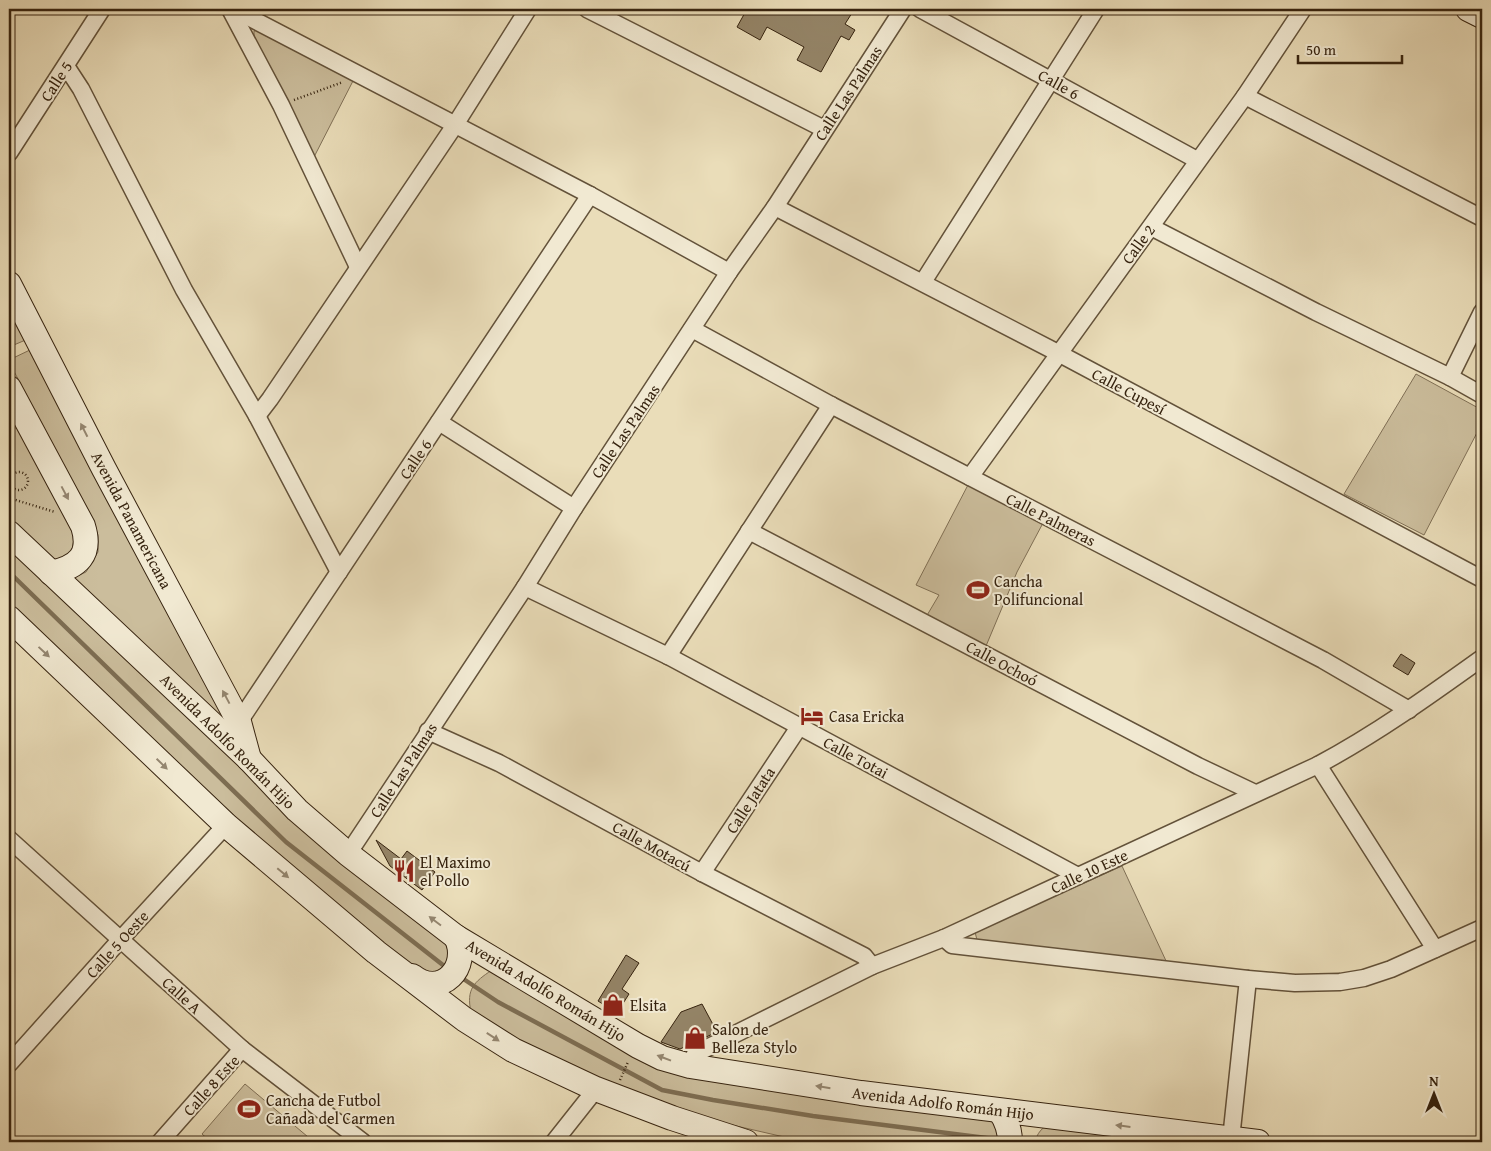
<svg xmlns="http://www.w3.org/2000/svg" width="1491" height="1151" font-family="'Gentium Book Plus',serif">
  <rect width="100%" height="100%" fill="#eaddb9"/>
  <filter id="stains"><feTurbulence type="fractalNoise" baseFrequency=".004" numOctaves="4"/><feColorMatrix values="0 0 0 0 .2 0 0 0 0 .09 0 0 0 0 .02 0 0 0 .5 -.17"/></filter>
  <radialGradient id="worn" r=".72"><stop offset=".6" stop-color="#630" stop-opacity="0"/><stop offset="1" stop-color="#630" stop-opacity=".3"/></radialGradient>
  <!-- green -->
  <g fill="#cbbd9c" stroke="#807056">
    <path d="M257,30L354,79L314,157L254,36V31Z"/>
    <path d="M9,302L28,339L9,347Z"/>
    <path d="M32,349L232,722L225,724L71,579L86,572L98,552V535L91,516L9,362V360Z"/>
    <path d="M1416,374L1482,410V423L1424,535L1344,494Z"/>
    <path d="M17,427L75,534L72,554L53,563L9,521V432Z"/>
    <path d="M969,483L1043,523L1017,572L986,646L926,617L939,595L916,585Z"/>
    <path d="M9,537L458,945L454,965L426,978L268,847L9,606Z"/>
    <path d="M1122,866L1167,963L977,940L975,932Z"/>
    <path d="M492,970L637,1050L999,1116L1007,1142H806L671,1111L524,1047L471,1012C466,989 474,982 492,970Z"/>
    <path d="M245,1084L314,1142H211L202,1134Z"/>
    <path d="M1050,1123L1223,1142H1035C1037,1133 1042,1128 1050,1123Z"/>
  </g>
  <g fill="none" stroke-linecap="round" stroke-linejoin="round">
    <!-- stream -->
    <g stroke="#7d6d52" stroke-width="4.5">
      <path d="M9,572L286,842L448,969"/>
      <path d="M459,976L498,1002L662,1090L713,1100L813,1116L1002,1140"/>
    </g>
  </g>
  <!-- building -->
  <g fill="#948467" stroke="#36230f">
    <path d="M747,9H845L852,13L845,24L855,30L849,40L841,36L821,72L797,60L804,47L767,27L760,40L737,27Z"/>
    <path d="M1401,654L1415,663L1408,675L1393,666Z"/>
    <path d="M376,840L401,859L407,851L435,872L422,890L390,866Z"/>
    <path d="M626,955L639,963L622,989L629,994L617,1013L598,1001Z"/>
    <path d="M702,1004L717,1032L680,1049L661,1042L681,1012Z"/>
  </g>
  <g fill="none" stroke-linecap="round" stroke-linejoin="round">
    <defs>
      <g id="street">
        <path d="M230,9L281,105L358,267"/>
        <path d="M233,9L590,195L729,272"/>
        <path d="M587,9L824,129"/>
        <path d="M920,9L1197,160"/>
        <path d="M66,66L81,89L184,290L257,416L339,572"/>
        <path d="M1245,96L1482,218"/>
        <path d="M9,153L102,9"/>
        <path d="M775,207L1058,353L1482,579"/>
        <path d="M1151,227L1316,312L1450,377L1482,395"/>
        <path d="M923,282L1096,9"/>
        <path d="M692,329L831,405L1323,660L1409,710"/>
        <path d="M1450,377L1482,312"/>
        <path d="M257,416L270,399L455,125L528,9"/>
        <path d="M439,422L574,508"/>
        <path d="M970,477L1245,96L1303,9"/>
        <path d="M749,531L1198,766L1255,793"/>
        <path d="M525,587L668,656L1078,876"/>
        <path d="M668,656L831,405"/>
        <path d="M239,722L590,195"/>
        <path d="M428,731L499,763L702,873L864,956L872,966"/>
        <path d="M1318,765L1435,949"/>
        <path d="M9,839L242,1049L363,1142"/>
        <path d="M348,854L525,587L574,508L729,272L775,207L903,9"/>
        <path d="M702,873L799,727"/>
        <path d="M944,938L952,945L1248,979L1295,983L1340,982L1364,978L1391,969L1482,928"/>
        <path d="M9,1064L120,940L226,825"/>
        <path d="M690,1066L695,1054L872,966L944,938L1318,765C1376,734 1429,696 1482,658"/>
        <path d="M1231,1139L1248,979"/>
        <path d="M160,1142L242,1049"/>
        <path d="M554,1142L596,1089"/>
      </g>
      <g id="secondary">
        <path d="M1468,9L1482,16"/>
        <path d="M9,284L104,469L239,722L249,759"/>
        <path d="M9,388L83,526C92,555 78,567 51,573"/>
        <path d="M9,533L249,759L297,810L348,854L456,937L638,1046L662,1058L690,1066L861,1093L1258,1142"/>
        <path d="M9,618L226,825L376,952L464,1019L513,1050L596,1089L672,1118L746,1142"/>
        <path d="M412,976C441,999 471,967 456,937"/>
        <path d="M1000,1111C1007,1121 1010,1130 1010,1142"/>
      </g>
    </defs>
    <!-- street casing -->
    <use href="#street" stroke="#63523a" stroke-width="19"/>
    <!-- secondary casing -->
    <use href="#secondary" stroke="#36230f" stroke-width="26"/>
    <!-- path -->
    <g stroke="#36230f" stroke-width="2.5" stroke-dasharray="1 2.5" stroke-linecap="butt">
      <path d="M294,100L343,82"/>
      <path d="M9,453L14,437"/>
      <circle cx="19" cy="481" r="9"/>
      <path d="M9,498L55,512"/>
      <path d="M620,1080L628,1062"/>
    </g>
    <!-- street -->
    <use href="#street" stroke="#f1e9d2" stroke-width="16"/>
    <!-- secondary -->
    <use href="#secondary" stroke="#f1e9d2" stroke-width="24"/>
  </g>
  <!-- one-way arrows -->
  <defs><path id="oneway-solid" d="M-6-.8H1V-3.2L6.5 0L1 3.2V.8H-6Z" transform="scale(1.25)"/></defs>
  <g fill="#948670">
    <use href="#oneway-solid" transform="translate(84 430) rotate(-117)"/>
    <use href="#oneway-solid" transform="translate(65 493) rotate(62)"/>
    <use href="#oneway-solid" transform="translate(44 652) rotate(43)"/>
    <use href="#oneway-solid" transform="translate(226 697) rotate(-118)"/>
    <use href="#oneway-solid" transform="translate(162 764) rotate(44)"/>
    <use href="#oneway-solid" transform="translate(283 873) rotate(40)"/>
    <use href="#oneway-solid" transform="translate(435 921) rotate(-143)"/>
    <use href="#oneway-solid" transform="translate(493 1037) rotate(33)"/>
    <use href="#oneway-solid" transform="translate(664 1058) rotate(-159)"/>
    <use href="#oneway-solid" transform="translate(823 1087) rotate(-171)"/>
    <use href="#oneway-solid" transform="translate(1123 1126) rotate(-173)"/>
  </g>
  <!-- icons -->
  <defs>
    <symbol id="stadium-bare" viewBox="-9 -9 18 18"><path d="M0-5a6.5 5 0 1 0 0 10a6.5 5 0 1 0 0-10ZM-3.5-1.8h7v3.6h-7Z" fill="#8f2418" stroke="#f1e9d2" stroke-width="2.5" paint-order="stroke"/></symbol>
    <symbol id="hotel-bare" viewBox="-9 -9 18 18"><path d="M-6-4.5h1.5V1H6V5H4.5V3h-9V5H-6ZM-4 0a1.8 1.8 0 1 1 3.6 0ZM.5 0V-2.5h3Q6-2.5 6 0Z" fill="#8f2418" stroke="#f1e9d2" stroke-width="2.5" paint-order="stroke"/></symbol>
    <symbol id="restaurant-bare" viewBox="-9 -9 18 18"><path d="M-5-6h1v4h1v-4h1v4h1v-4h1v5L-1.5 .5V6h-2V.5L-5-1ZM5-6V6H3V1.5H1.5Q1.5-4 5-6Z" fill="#8f2418" stroke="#f1e9d2" stroke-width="2.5" paint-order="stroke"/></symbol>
    <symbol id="shop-bare" viewBox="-9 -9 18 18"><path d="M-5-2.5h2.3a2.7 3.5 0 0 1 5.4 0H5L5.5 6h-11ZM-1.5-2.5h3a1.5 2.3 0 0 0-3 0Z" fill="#8f2418" stroke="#f1e9d2" stroke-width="2.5" paint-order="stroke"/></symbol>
  </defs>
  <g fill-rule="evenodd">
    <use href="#stadium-bare" x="962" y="574" width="32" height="32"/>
    <use href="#hotel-bare" x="796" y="700" width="32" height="32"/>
    <use href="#restaurant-bare" x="388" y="855" width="32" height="32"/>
    <use href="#shop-bare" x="597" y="989" width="32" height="32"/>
    <use href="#shop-bare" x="679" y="1022" width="32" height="32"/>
    <use href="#stadium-bare" x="233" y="1093" width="32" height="32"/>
  </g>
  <g text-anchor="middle" stroke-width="4" stroke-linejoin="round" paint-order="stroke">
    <!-- street labels -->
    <g font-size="16" fill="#36230f" stroke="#f1e9d2">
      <text transform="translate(56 81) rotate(-57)" y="6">Calle 5</text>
      <text transform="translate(1059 84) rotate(29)" y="6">Calle 6</text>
      <text transform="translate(848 93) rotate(-57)" y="6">Calle Las Palmas</text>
      <text transform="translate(1138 244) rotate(-54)" y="6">Calle 2</text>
      <text transform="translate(1129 391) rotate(28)" y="6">Calle Cupesí</text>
      <text transform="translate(625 431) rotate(-56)" y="6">Calle Las Palmas</text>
      <text transform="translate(415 459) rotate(-56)" y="6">Calle 6</text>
      <text transform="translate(1051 519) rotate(27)" y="6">Calle Palmeras</text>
      <text transform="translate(132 520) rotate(62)" y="6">Avenida Panamericana</text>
      <text transform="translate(1002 663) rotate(28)" y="6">Calle Ochoó</text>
      <text transform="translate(228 741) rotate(45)" y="6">Avenida Adolfo Román Hijo</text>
      <text transform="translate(856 757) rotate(28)" y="6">Calle Totai</text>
      <text transform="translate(403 770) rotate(-57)" y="6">Calle Las Palmas</text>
      <text transform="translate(750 800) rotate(-57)" y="6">Calle Jatata</text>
      <text transform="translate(652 846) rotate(29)" y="6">Calle Motacú</text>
      <text transform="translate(1089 871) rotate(-25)" y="6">Calle 10 Este</text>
      <text transform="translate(117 944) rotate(-48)" y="6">Calle 5 Oeste</text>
      <text transform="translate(546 990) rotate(31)" y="6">Avenida Adolfo Román Hijo</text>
      <text transform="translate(182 995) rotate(42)" y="6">Calle A</text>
      <text transform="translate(211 1085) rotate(-48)" y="6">Calle 8 Este</text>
      <text transform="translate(943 1103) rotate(7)" y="6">Avenida Adolfo Román Hijo</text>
    </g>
    <!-- poi labels -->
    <g font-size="16" fill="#36230f" stroke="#f1e9d2" text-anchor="start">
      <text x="994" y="587">Cancha<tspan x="994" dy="18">Polifuncional</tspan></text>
      <text x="829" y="722">Casa Ericka</text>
      <text x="420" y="868">El Maximo<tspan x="420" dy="18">el Pollo</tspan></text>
      <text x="630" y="1011">Elsita</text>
      <text x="712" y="1035">Salon de<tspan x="712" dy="18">Belleza Stylo</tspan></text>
      <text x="266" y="1106">Cancha de Futbol<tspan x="266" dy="18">Cañada del Carmen</tspan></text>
    </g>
  </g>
  <!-- margin -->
  <rect width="1491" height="1151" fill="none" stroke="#eaddb9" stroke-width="30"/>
  <rect x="10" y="10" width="1471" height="1131" fill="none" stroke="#36230f" stroke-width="2.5"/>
  <rect x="15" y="15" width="1461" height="1121" fill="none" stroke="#36230f"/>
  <!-- north arrow -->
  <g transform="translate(1434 1094)" stroke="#f1e9d2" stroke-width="4" paint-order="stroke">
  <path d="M0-4L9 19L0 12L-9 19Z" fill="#36230f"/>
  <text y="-8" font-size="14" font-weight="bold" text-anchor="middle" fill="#36230f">N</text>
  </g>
  <!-- scale -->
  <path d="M1298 55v8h104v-8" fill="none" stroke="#36230f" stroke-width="2.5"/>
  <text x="1306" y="55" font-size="15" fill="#36230f" stroke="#f1e9d2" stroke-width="4" paint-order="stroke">50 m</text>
  <rect width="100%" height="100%" filter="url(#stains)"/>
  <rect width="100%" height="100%" fill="url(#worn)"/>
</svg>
